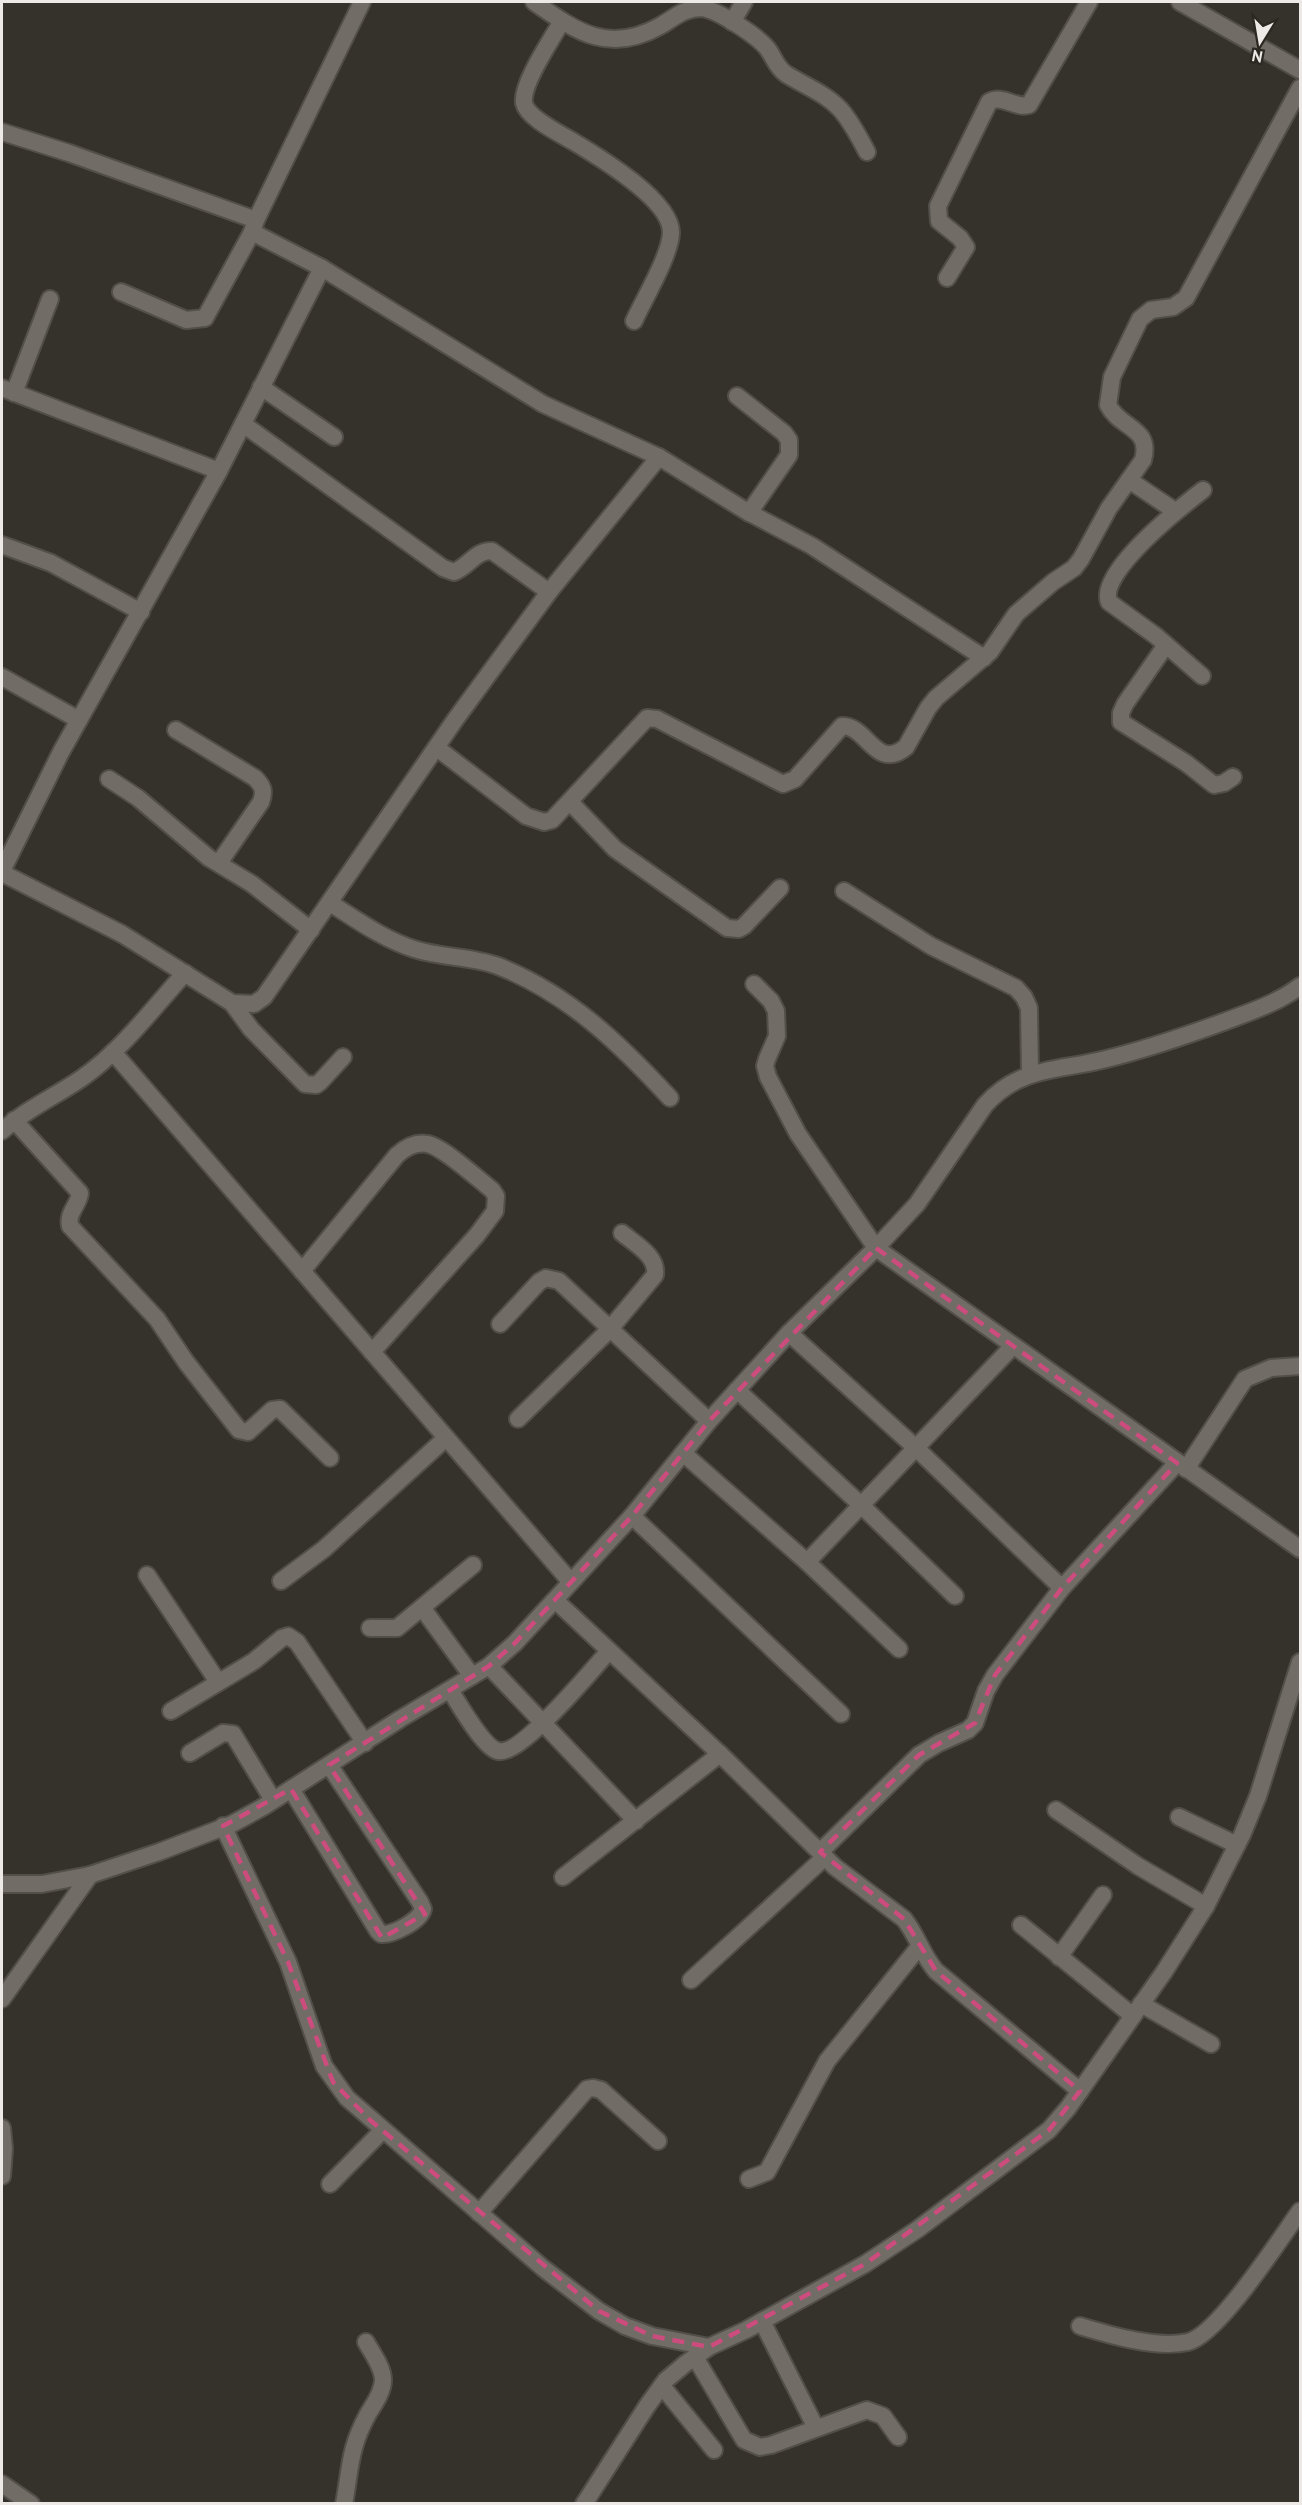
<svg xmlns="http://www.w3.org/2000/svg" width="1302" height="2505" font-family="'PT Sans',sans-serif">
  <rect width="100%" height="100%" fill="#35312b"/>
  <g fill="none" stroke-linecap="round" stroke-linejoin="round">
    <defs>
      <g id="minor">
        <path d="M534,2C576,31 608,55 660,26C674,18 684,8 701,8C717,9 757,36 767,48C774,57 776,67 786,74C803,85 825,93 840,109C851,121 859,137 867,152"/>
        <path d="M1180,2L1300,70"/>
        <path d="M562,21C552,39 521,84 524,103C527,118 561,134 574,142C599,157 672,201 671,233C670,256 644,299 634,321"/>
        <path d="M732,22L744,2"/>
        <path d="M2,132L69,153L256,220"/>
        <path d="M322,268L543,404L659,457L746,511L812,546L984,658"/>
        <path d="M947,278L966,247L960,238L939,221L938,206L989,102C1003,94 1015,109 1029,105L1089,2"/>
        <path d="M121,292L186,320L205,318L252,232L256,220L362,2"/>
        <path d="M261,387L334,437"/>
        <path d="M2,388L219,471L61,752L2,871"/>
        <path d="M14,393L50,299"/>
        <path d="M737,396L784,433L789,440V455L749,513"/>
        <path d="M243,424L443,568L454,572C468,567 476,550 492,551L549,592"/>
        <path d="M219,471L322,268L252,232"/>
        <path d="M1129,480L1175,511"/>
        <path d="M2,545L51,563L141,612"/>
        <path d="M1166,645L1125,704L1121,713V722L1186,763L1214,785L1224,783L1233,777"/>
        <path d="M1202,676L1156,636L1109,602C1097,573 1181,507 1203,490"/>
        <path d="M2,677L79,720"/>
        <path d="M176,730L255,778C263,786 265,791 261,802L219,863"/>
        <path d="M437,748L526,816L544,822L552,820L647,718L657,719L783,784L795,779L842,726C867,725 876,772 906,747L928,708L936,698L990,652L1016,614L1053,582L1074,568L1081,559L1109,508L1143,460C1152,427 1120,429 1108,405L1112,377L1140,319L1151,310L1173,307L1186,298L1300,88"/>
        <path d="M109,779L138,798L209,858L252,884L311,930"/>
        <path d="M570,802L615,849L727,928L739,929L744,926L780,888"/>
        <path d="M2,873L122,934L232,1003L254,1004L264,997L455,720L549,592L659,457"/>
        <path d="M844,891L931,946L1016,988L1024,997L1029,1008L1030,1075"/>
        <path d="M330,903C357,920 383,939 414,949C442,958 471,956 498,966C569,994 620,1044 670,1098"/>
        <path d="M754,984L771,1001L776,1011L777,1036L767,1059L765,1066L768,1077L798,1134L876,1248L1300,1549"/>
        <path d="M232,1003L251,1029L305,1084L316,1085L320,1082L343,1057"/>
        <path d="M113,1052L570,1581"/>
        <path d="M14,1120L80,1193C79,1205 67,1212 70,1226L157,1319L186,1362L239,1430L248,1432L272,1410L280,1409L330,1458"/>
        <path d="M2,1131C26,1109 56,1096 82,1078C122,1050 153,1008 185,973"/>
        <path d="M302,1271L397,1155C405,1148 416,1142 427,1144C442,1146 478,1179 492,1190L496,1196L495,1211L477,1235L372,1352"/>
        <path d="M500,1324L539,1282L546,1278L559,1281L709,1421"/>
        <path d="M789,1333L916,1448L1062,1588"/>
        <path d="M737,1390L861,1505L955,1596"/>
        <path d="M518,1419L609,1330L655,1275C658,1256 635,1244 622,1233"/>
        <path d="M683,1453L807,1562L899,1649"/>
        <path d="M1186,1469L1245,1379L1271,1368L1300,1366"/>
        <path d="M632,1516L841,1714"/>
        <path d="M807,1562L1013,1346"/>
        <path d="M147,1575L218,1682"/>
        <path d="M281,1581L324,1549L446,1438"/>
        <path d="M555,1600L720,1754L835,1867L904,1919C917,1935 922,1955 936,1971L1080,2091"/>
        <path d="M423,1609L472,1676"/>
        <path d="M370,1628H397L473,1565"/>
        <path d="M489,1666L636,1821"/>
        <path d="M450,1690C459,1704 483,1747 498,1751C521,1756 592,1670 609,1651"/>
        <path d="M171,1711L254,1661L282,1638L288,1636L297,1642L365,1743"/>
        <path d="M190,1753L223,1733L233,1734L273,1800"/>
        <path d="M291,1789L378,1931L381,1934C393,1935 420,1921 423,1909L420,1902L329,1765"/>
        <path d="M1056,1810L1138,1866L1206,1906"/>
        <path d="M1179,1817L1237,1845"/>
        <path d="M223,1826L288,1962L324,2066L347,2098L543,2268L599,2311L625,2326L652,2336L709,2347"/>
        <path d="M820,1852L919,1755L939,1743L968,1730L975,1723L986,1691L995,1675L1062,1588L1177,1463"/>
        <path d="M563,1877L720,1754"/>
        <path d="M2,1884H42L90,1875L159,1852L232,1824L263,1807L400,1719L489,1666L515,1643L632,1516L709,1421L789,1333L876,1248L917,1204L985,1105C1019,1067 1057,1071 1102,1060C1144,1050 1185,1036 1226,1021C1252,1011 1278,1003 1300,986"/>
        <path d="M1021,1925L1133,2016"/>
        <path d="M1059,1957L1103,1895"/>
        <path d="M691,1980L825,1857"/>
        <path d="M2,1999L90,1875"/>
        <path d="M1141,2004L1211,2044"/>
        <path d="M2,2128L4,2149L2,2176"/>
        <path d="M749,2179L767,2172L827,2061L919,1947"/>
        <path d="M330,2184L383,2130"/>
        <path d="M479,2213L587,2089L593,2088L601,2090L658,2141"/>
        <path d="M762,2321L816,2428"/>
        <path d="M1080,2326C1110,2335 1156,2349 1188,2342C1218,2335 1280,2239 1300,2211"/>
        <path d="M695,2357L744,2440L760,2447L771,2445L867,2410L883,2416L898,2437"/>
        <path d="M662,2386L714,2450"/>
        <path d="M2,2484L31,2504"/>
        <path d="M344,2504C351,2466 349,2449 368,2414C374,2404 383,2392 383,2380C383,2367 372,2353 366,2342"/>
        <path d="M584,2504L647,2406L666,2380L685,2364L709,2347L746,2330L865,2264L918,2229L1049,2130L1068,2108L1164,1972L1206,1906L1242,1835L1258,1796L1300,1662"/>
      </g>
    </defs>
    <!-- minor casing -->
    <use href="#minor" stroke="#524f4a" stroke-width="20"/>
    <!-- minor -->
    <use href="#minor" stroke="#716d66" stroke-width="16"/>
  </g>
  <!-- marked area -->
  <path fill="none" stroke="#cc4c7e" stroke-width="4.5" stroke-dasharray="12 8" stroke-linejoin="round" d="M876,1248L1177,1463L1062,1588L995,1675L975,1723L919,1755L820,1852L904,1919L936,1971L1080,2091L1049,2130L865,2264L709,2347L652,2336L599,2311L370,2120L333,2082L288,1962L223,1826L291,1789L382,1938L425,1914L329,1765L489,1666L515,1643L632,1516L709,1421Z"/>
  <!-- border -->
  <rect width="1302" height="2505" fill="none" stroke="#ece9e6" stroke-width="6"/>
  <!-- north arrow -->
  <g transform="translate(1260 42) rotate(191)" stroke="#2b2721" stroke-width="4.5" paint-order="stroke">
  <path d="M0-4.5L10 22L0 15L-10 22Z" fill="#ece9e6"/>
  <text y="-9" font-size="16" font-weight="bold" text-anchor="middle" fill="#ece9e6">N</text>
  </g>
</svg>
